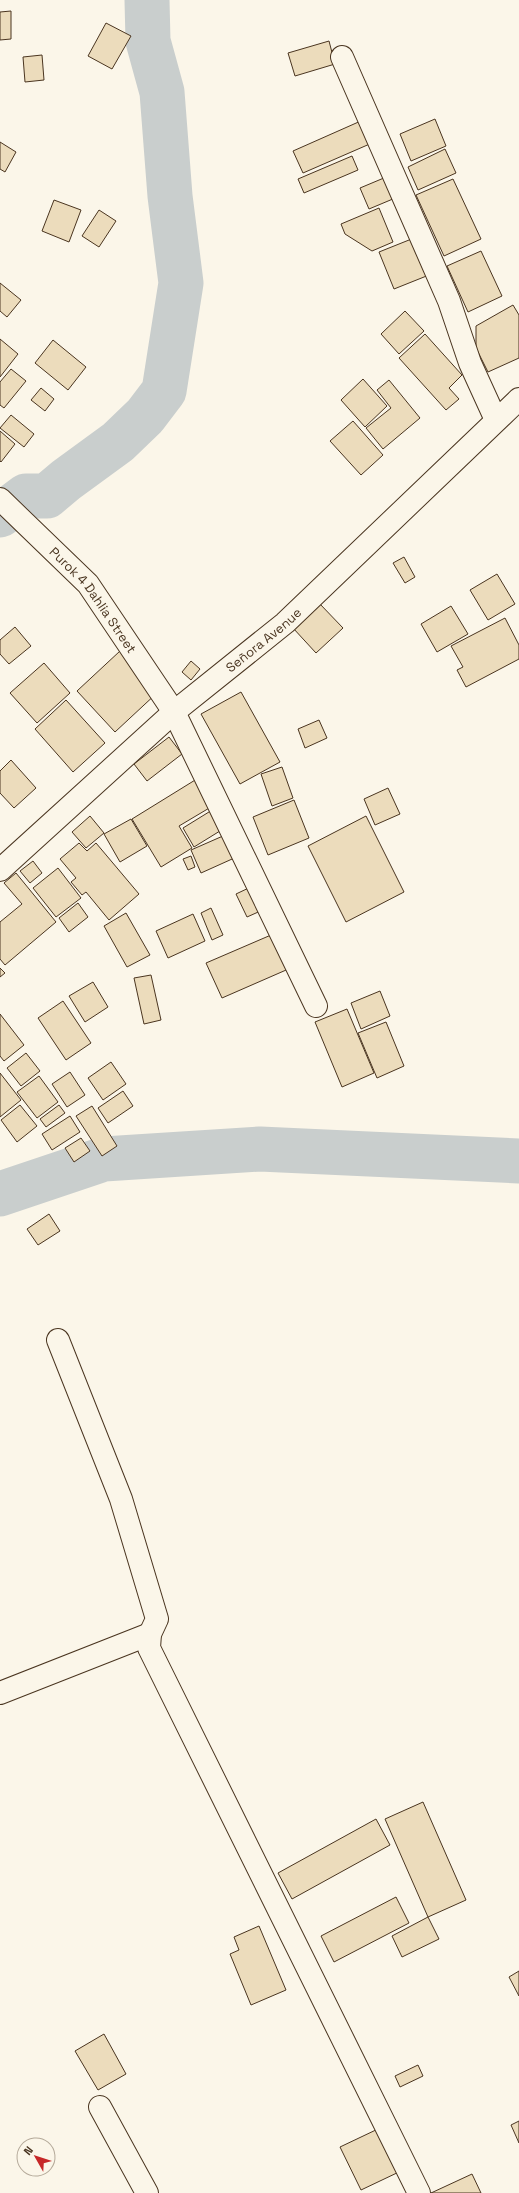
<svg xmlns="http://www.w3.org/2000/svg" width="519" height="2193" font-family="'Space Grotesk',sans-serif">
  <rect width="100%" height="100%" fill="#fbf6e9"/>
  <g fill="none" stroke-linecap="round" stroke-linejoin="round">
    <!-- river -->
    <g stroke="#c9cecd" stroke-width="45">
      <path d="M0,515L26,496H47L66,480L118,442L145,416L164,391L181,283L170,196L162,92L148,41L147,0"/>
      <path d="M0,1194L104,1159L260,1149L519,1161"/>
    </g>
  </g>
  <!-- building -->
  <g fill="#ecdcbc" stroke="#4a3520">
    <path d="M11,11V39L0,40V12Z"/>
    <path d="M106,23L131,36L112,69L88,56Z"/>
    <path d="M329,41L335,64L295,76L288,53Z"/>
    <path d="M42,55L44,80L25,82L23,57Z"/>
    <path d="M435,119L446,146L411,161L400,134Z"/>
    <path d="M363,120L372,143L303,173L293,151Z"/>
    <path d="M0,142L16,152L5,172L0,169Z"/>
    <path d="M445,149L456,173L418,190L408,167Z"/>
    <path d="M352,156L358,170L304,193L298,179Z"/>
    <path d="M391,175L400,196L369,209L360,188Z"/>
    <path d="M453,179L481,239L444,256L416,195Z"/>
    <path d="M54,200L81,210L69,242L42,231Z"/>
    <path d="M379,208L393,242L372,251L345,234L341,224Z"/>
    <path d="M99,210L116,221L99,247L82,236Z"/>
    <path d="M414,238L429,275L394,289L379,252Z"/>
    <path d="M481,251L502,296L468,312L447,266Z"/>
    <path d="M0,283L21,300L7,317L0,311Z"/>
    <path d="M513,305L519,315V358L488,372L476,348V326Z"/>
    <path d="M405,311L424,331L399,354L381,334Z"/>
    <path d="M425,334L462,375L449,388L459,399L446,410L399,358Z"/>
    <path d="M0,339L18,354L0,377Z"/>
    <path d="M53,340L86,367L68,390L35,363Z"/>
    <path d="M11,369L26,381L4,408L0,405V382Z"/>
    <path d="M363,379L387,406L365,427L341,400Z"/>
    <path d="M389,380L420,418L383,449L366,428L391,408L377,390Z"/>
    <path d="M41,388L54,399L45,411L31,400Z"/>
    <path d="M11,415L34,434L24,447L0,428Z"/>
    <path d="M353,421L383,455L361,475L330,441Z"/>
    <path d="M0,431L15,444L1,462L0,461Z"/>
    <path d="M404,557L415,577L405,583L393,563Z"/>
    <path d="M497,574L515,604L488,620L470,590Z"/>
    <path d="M319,603L343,628L316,653L293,628Z"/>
    <path d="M451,606L468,634L437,652L421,624Z"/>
    <path d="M505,618L519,645V659L466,687L457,670L463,667L451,646Z"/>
    <path d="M15,627L31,646L9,664L0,654V640Z"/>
    <path d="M120,651L158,692L115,732L77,691Z"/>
    <path d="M191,661L200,669L191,680L182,672Z"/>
    <path d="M44,663L70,693L37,723L10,693Z"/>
    <path d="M241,692L280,762L240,784L201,714Z"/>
    <path d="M66,700L105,743L73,772L35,729Z"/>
    <path d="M319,720L327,738L305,748L298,729Z"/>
    <path d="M169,737L182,754L147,781L134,764Z"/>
    <path d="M11,760L36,788L14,808L0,793V771Z"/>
    <path d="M282,767L293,798L272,806L261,774Z"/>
    <path d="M200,777L216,804L179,826L192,848L161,867L132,819Z"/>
    <path d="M388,788L400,814L375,825L364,799Z"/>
    <path d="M294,800L309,838L268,855L253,817Z"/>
    <path d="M217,807L228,826L194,847L183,828Z"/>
    <path d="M90,816L104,833L86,848L72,832Z"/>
    <path d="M366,816L404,892L346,922L308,846Z"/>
    <path d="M131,819L147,846L120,862L104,834Z"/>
    <path d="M232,832L241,855L201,873L191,850Z"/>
    <path d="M79,843L87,851L96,843L139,894L109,920L86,892L82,895L71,882L76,878L60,859Z"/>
    <path d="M191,856L195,867L188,870L183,859Z"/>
    <path d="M33,861L42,873L30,883L20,871Z"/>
    <path d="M58,868L81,898L56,917L33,888Z"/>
    <path d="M16,873L56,922L5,965L0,959V922L22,904L4,883Z"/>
    <path d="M255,885L265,909L247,917L236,894Z"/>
    <path d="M78,903L88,917L69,932L59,918Z"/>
    <path d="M211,908L223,935L212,940L201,913Z"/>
    <path d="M126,913L150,955L127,967L104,926Z"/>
    <path d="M193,914L205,941L168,958L156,931Z"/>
    <path d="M278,932L293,967L222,998L206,963Z"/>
    <path d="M0,968L5,973L0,977Z"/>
    <path d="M151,975L161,1020L144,1024L134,978Z"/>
    <path d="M93,982L108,1007L85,1022L69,996Z"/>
    <path d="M380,991L390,1016L361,1029L351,1003Z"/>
    <path d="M63,1001L91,1043L66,1060L38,1018Z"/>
    <path d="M347,1009L374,1073L342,1087L315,1022Z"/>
    <path d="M0,1014L24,1045L4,1061L0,1056Z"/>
    <path d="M386,1022L404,1066L377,1078L358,1033Z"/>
    <path d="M26,1053L40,1071L21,1086L7,1068Z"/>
    <path d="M111,1062L126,1084L103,1100L88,1078Z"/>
    <path d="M70,1072L85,1095L67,1107L52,1084Z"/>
    <path d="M0,1073L21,1100L0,1117Z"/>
    <path d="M39,1076L58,1102L37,1118L17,1092Z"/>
    <path d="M123,1091L133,1106L108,1123L98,1108Z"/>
    <path d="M20,1105L37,1126L17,1142L1,1120Z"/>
    <path d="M59,1105L65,1113L46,1127L40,1119Z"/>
    <path d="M92,1106L117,1146L102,1156L76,1116Z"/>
    <path d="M70,1116L80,1132L52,1150L42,1134Z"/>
    <path d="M81,1138L90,1151L74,1162L65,1148Z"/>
    <path d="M49,1214L60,1231L38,1245L27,1229Z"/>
    <path d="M423,1802L466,1900L428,1917L385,1819Z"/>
    <path d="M376,1819L390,1845L292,1899L278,1873Z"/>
    <path d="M396,1897L409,1923L334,1962L321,1936Z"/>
    <path d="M428,1917L439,1939L402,1957L392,1936Z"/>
    <path d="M259,1926L286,1990L251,2005L230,1954L239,1950L234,1937Z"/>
    <path d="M519,1971V1996L509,1977Z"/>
    <path d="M104,2034L126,2074L98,2090L75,2051Z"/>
    <path d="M418,2065L423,2076L400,2087L395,2076Z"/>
    <path d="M519,2121V2143L511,2125Z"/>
    <path d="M380,2128L401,2171L361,2190L340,2147Z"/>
    <path d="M472,2174L481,2193H431Z"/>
  </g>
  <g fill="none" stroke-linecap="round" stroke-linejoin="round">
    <defs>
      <g id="minor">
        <path d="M342,57L449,301L470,363L496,420"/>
        <path id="s1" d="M0,499L88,584L174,712L316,1006"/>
        <path id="s2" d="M0,870L174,712L285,623L519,399"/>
        <path d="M58,1340L121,1499L157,1619L150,1634L149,1648L419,2193"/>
        <path d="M0,1693L150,1634"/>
        <path d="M100,2107L147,2193"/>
      </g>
    </defs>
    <!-- minor casing -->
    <use href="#minor" stroke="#4a3520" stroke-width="24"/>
    <!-- minor -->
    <use href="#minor" stroke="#fbf6e9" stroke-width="22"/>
  </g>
  <g text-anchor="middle" stroke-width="3" stroke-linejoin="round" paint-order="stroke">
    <!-- street labels -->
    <g font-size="13" fill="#4a3520" stroke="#fbf6e9">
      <text dy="5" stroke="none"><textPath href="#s1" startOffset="138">Purok 4 Dahlia Street</textPath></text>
      <text dy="5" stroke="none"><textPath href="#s2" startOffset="350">Señora Avenue</textPath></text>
    </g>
  </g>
  <!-- north arrow -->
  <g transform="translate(36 2157) rotate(309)"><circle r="19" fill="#fbf6e9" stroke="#b4a999"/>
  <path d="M0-3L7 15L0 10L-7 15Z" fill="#c62828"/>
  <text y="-6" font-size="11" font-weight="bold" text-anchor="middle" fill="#4a3520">N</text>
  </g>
</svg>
